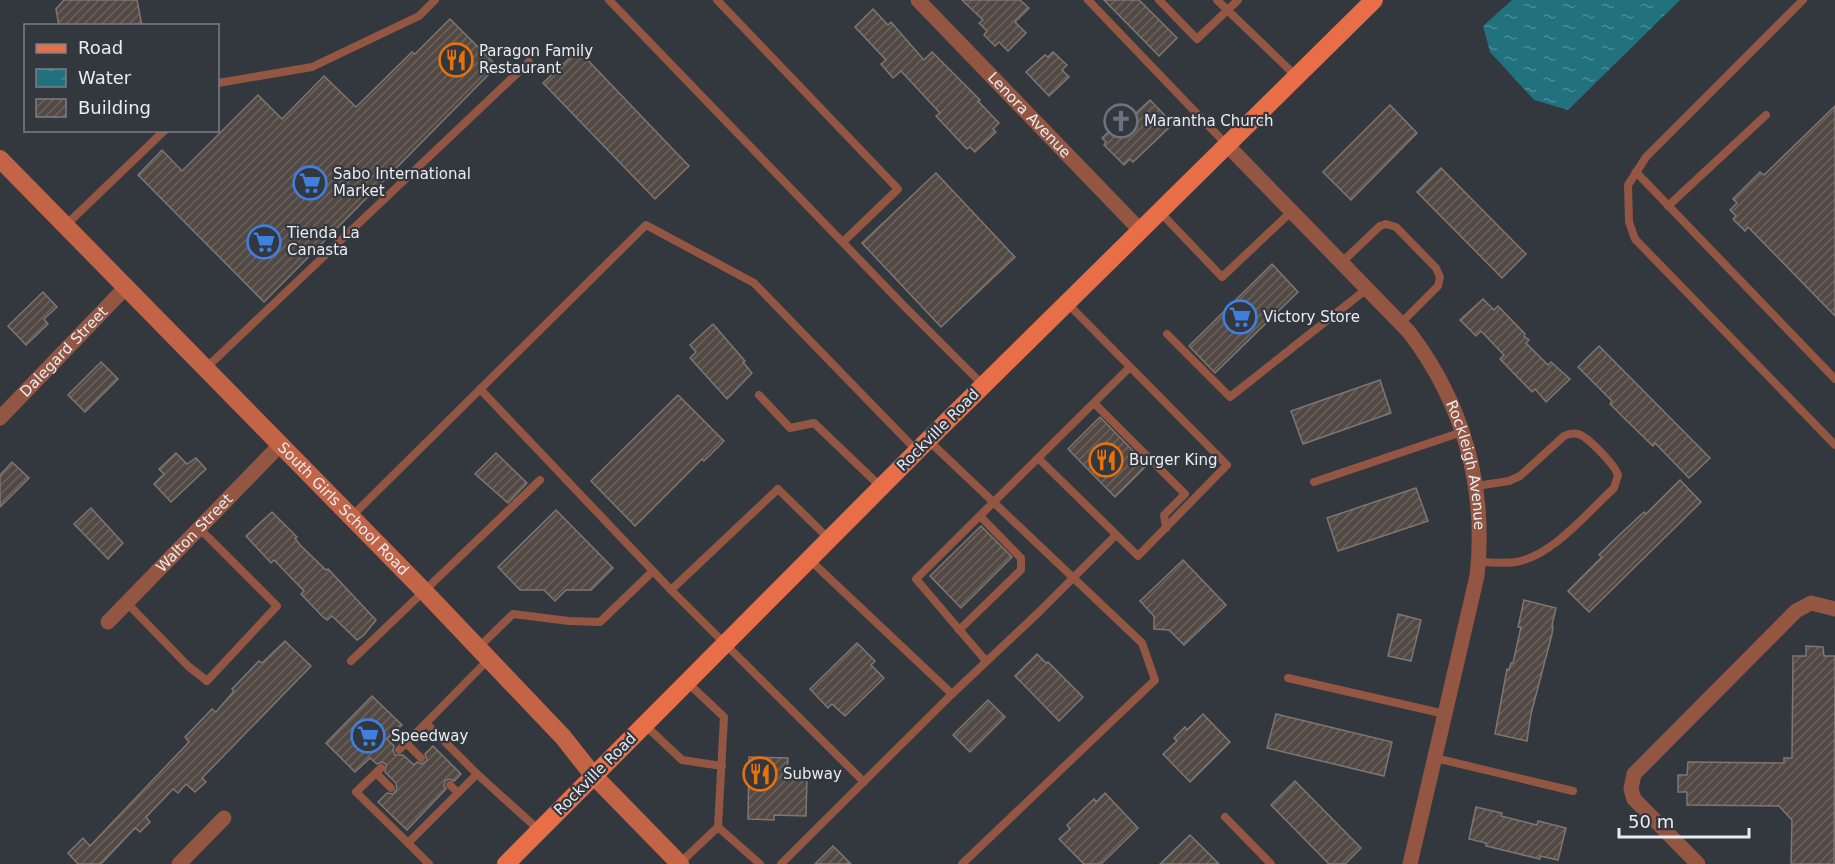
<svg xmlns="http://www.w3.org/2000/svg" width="1835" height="864" font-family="'DejaVu Sans',sans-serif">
  <defs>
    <pattern id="water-ripples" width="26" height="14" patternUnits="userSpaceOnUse" patternTransform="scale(1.5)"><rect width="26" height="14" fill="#21717f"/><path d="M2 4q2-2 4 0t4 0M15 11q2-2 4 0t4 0" fill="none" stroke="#4c8c98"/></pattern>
    <pattern id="building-hatch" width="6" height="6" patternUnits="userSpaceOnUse" patternTransform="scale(1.5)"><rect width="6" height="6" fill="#524944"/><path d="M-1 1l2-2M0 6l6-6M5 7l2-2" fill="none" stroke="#6b635f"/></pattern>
  </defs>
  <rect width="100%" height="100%" fill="#33373e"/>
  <!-- water -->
  <path fill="url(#water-ripples)" d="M1512,0H1680L1568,110L1534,100L1490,52L1483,26Z"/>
  <!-- building -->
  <g fill="url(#building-hatch)" stroke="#7f7671" stroke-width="1.5">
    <path d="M64,0H137L142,26H59L56,9Z"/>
    <path d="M962,0H1020L1029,8L1015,22L1026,33L1008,51L999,42L995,46L984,35L987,31L979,23L983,20Z"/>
    <path d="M1104,0H1139L1177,38L1159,56Z"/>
    <path d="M873,9L888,25L891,22L924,60L932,52L980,100L978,101L999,123L993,129L996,132L975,152L970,147L967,149L936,116L940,113L901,71L893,78L881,64L886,60L855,27Z"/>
    <path d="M450,19L497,66L264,302L138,175L162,150L182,171L258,95L282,119L324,76L356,107L412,52L415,54Z"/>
    <path d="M578,50L689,166L655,199L543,83Z"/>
    <path d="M1053,52L1067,65L1062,70L1069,77L1049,96L1026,72L1045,55L1048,57Z"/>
    <path d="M1150,100L1173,124L1133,162L1130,159L1124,165L1104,145L1106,142L1102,138L1116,125L1120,128Z"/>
    <path d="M1390,105L1417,133L1351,200L1323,172Z"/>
    <path d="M1835,106V316L1748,227L1745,231L1733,219L1736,216L1730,210L1737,203L1733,199L1760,172L1764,175Z"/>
    <path d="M1441,168L1526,254L1502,278L1417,192Z"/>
    <path d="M936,173L1015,257L941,327L862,243Z"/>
    <path d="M1272,264L1298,292L1215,373L1189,346Z"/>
    <path d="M43,292L57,307L44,319L48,324L26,345L8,326Z"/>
    <path d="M1483,299L1494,310L1498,306L1525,334L1524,336L1529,340L1526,343L1548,365L1551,362L1570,379L1546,402L1535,389L1532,392L1500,359L1504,355L1481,331L1476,336L1460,320Z"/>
    <path d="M713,324L745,361L743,362L752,373L727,399L690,358L696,352L690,345Z"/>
    <path d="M1599,346L1710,458L1689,478L1655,443L1653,446L1626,420L1610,404L1612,401L1578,367Z"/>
    <path d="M101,362L118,379L85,412L68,395Z"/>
    <path d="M1380,380L1391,413L1303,444L1291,411Z"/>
    <path d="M678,395L724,441L704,461L702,459L635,526L591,481Z"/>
    <path d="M1100,417L1147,465L1115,497L1068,449Z"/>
    <path d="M176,453L187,464L196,458L206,469L171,502L154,484L164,474L159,469Z"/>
    <path d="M496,453L527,483L508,503L475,474Z"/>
    <path d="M12,462L29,478L0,507V475Z"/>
    <path d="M1680,480L1701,502L1589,612L1568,591L1602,557L1599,555L1615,539L1644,512L1646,514Z"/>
    <path d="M1416,488L1428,521L1338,551L1327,518Z"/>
    <path d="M91,508L123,543L108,559L74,524Z"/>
    <path d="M556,510L613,568L591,590H566L555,601L544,590H520L498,567Z"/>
    <path d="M272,512L297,537L295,538L300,545L326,570L328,569L376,620L364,635L357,640L332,616L327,620L322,616L301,594L304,591L274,560L271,563L246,536Z"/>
    <path d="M981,526L1012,557L961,608L930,576Z"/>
    <path d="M1183,560L1226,605L1184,645L1169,630L1154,629V616L1140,601Z"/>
    <path d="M1524,600L1556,608L1552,625L1553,626L1552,634L1531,714L1527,741L1495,734L1507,669L1509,670L1511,663H1513L1521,627H1518Z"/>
    <path d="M1398,614L1421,620L1411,661L1388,656Z"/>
    <path d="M285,641L311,666L202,778L206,782L195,792L186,784L178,793L173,789L146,817L150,822L140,832L135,828L101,864H78L68,853L83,838L90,846L189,742L185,737L212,709L216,712L234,691L232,689L259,661L262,663Z"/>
    <path d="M857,643L875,661L871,665L884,678L845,716L832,704L828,708L810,689Z"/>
    <path d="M1806,646L1823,647L1824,656H1835L1834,864H1791L1792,820L1779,806L1687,805V792H1678V775H1687L1688,762L1784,763V758H1792L1793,656H1806Z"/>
    <path d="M1037,654L1046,663L1048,662L1083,697L1059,721L1015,676Z"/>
    <path d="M372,696L402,725L387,739L394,746L393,751L395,755H403L414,765L417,762L422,764L427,760L425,754L433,746L461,774L454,781L449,779L445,781L444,786L446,789L407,830L378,802L387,793L393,794L397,789L396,783L385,772L386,764L382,762L377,764L370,758L355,772L326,743Z"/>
    <path d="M988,700L1005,717L970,752L953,735Z"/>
    <path d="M1203,714L1230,742L1190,782L1163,754L1177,741L1174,738L1185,727L1187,730Z"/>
    <path d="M1276,714L1392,742L1384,776L1267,748Z"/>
    <path d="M749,757L788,758L787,777L807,778L806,816L774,815V820L748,819Z"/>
    <path d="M1295,781L1361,848L1345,864H1329L1271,805Z"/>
    <path d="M1105,793L1138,828L1101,864H1084L1059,839L1070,829L1067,825L1094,799L1096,802Z"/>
    <path d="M1476,807L1502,813L1501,816L1537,825L1538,821L1566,828L1558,860L1540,856V859L1486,846V843L1469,839Z"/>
    <path d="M1190,835L1219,864H1160Z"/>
    <path d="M833,846L851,864H815Z"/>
  </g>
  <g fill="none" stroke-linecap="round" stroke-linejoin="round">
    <!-- lane -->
    <g stroke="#925643" stroke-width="8">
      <path d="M609,0L905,307L983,385"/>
      <path d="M717,0L898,189L843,242"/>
      <path d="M1088,0L1226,144"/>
      <path d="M1159,0L1197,39L1238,0"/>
      <path d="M1217,0L1296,76"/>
      <path d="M1803,0L1646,157L1628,185L1629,222L1635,239L1835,445"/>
      <path d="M218,83L312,67L419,16L435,0"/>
      <path d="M1636,172L1835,379"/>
      <path d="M1668,206L1766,115"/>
      <path d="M1160,212L1222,277L1292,211"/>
      <path d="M66,225L165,130"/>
      <path d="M1342,262L1380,226L1386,224L1396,227L1436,268L1440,277L1438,286L1401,323"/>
      <path d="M1167,334L1230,397L1368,288"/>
      <path d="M206,368L529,62"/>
      <path d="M480,389L671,590"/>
      <path d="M759,395L790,428L814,423L881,487"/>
      <path d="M1094,403L1185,494L1164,515L1166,528"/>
      <path d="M929,441L1142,643L1155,680L962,864"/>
      <path d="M1038,458L1138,556L1227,465L1068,304"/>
      <path d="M1314,482L1462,432"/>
      <path d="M1476,486L1509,481L1520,476L1564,436C1568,434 1573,433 1578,434C1587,436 1615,465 1618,475L1614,488C1587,513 1552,556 1516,562C1504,564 1491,562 1479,562"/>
      <path d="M352,516L646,225L754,283L917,451"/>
      <path d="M829,539L778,489L671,590L864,782"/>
      <path d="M127,603L188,666L207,681L277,606L199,528"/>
      <path d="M959,630L1021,570V558L980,516"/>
      <path d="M478,648L513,614L569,621L600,622L653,571"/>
      <path d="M488,660L426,723L477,774L539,830"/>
      <path d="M351,661L540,480"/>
      <path d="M986,661L916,579L1130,367"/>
      <path d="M1288,678L1445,714"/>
      <path d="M688,683L724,717L718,827L760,864"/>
      <path d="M952,694L1040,611L1116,535"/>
      <path d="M645,725L682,760L722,766"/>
      <path d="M406,743L421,758"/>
      <path d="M399,750L426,723"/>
      <path d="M1435,758L1573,791"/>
      <path d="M381,768L356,792L408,843"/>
      <path d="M376,773L391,788"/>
      <path d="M450,785L458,793"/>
      <path d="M1225,817L1271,864"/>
      <path d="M680,863L718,827"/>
      <path d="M429,864L408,843L477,774"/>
      <path d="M781,864L952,694L810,560"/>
    </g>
    <!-- street -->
    <g stroke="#925643" stroke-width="15">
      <path id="s1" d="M918,0L1141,231"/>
      <path id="s2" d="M1227,145L1409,332C1463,403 1487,487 1477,576L1410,864"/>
      <path id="s3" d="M0,418L127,286"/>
      <path id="s4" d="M108,622L281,444"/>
      <path d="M179,864L224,818"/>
      <path d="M1698,864L1634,799L1631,789L1634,774L1796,611L1811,603L1835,609"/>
    </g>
    <!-- secondary -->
    <path stroke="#c36447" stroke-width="18" id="s5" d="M0,159L424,591L563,737L593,775L680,864"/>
    <!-- primary -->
    <path stroke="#e86e48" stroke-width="18" d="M506,864L928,440L1374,0"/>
  </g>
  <!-- icons -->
  <defs>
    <symbol id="restaurant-ring" viewBox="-11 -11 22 22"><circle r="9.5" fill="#33373e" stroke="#e8710a" stroke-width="1.5"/><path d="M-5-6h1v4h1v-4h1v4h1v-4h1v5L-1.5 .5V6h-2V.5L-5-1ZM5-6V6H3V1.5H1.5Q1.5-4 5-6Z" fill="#e8710a"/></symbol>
    <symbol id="church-ring" viewBox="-11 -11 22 22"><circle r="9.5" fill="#33373e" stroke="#6b7280" stroke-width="1.5"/><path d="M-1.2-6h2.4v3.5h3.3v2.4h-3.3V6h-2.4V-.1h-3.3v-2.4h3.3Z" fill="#6b7280"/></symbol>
    <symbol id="supermarket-ring" viewBox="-11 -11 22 22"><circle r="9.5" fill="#33373e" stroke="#3f7fe0" stroke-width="1.5"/><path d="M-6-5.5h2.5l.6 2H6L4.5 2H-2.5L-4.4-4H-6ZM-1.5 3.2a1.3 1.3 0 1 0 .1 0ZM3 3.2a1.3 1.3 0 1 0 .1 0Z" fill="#3f7fe0"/></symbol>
  </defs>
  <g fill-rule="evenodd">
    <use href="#restaurant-ring" x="437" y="41" width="38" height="38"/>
    <use href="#church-ring" x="1102" y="102" width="38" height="38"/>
    <use href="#supermarket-ring" x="291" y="164" width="38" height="38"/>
    <use href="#supermarket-ring" x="245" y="223" width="38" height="38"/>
    <use href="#supermarket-ring" x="1221" y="298" width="38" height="38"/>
    <use href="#restaurant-ring" x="1087" y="441" width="38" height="38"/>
    <use href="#supermarket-ring" x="349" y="717" width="38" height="38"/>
    <use href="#restaurant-ring" x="741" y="755" width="38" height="38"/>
  </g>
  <g text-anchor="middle" stroke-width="4.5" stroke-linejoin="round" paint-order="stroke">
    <!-- poi labels -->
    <g font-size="15" fill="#e9ecf0" stroke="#33373e" text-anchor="start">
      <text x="479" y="56">Paragon Family<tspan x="479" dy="17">Restaurant</tspan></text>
      <text x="1144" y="126">Marantha Church</text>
      <text x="333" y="179">Sabo International<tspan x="333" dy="17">Market</tspan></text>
      <text x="287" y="238">Tienda La<tspan x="287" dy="17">Canasta</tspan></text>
      <text x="1263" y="322">Victory Store</text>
      <text x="1129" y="465">Burger King</text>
      <text x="391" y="741">Speedway</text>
      <text x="783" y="779">Subway</text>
    </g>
    <!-- street labels -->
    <g font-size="15" fill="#e9ecf0" stroke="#33373e">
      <text dy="5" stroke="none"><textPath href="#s1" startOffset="160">Lenora Avenue</textPath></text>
      <text dy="5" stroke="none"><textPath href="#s3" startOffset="92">Dalegard Street</textPath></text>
      <text transform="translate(938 430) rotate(-45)" y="5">Rockville Road</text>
      <text dy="5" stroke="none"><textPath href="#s2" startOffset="408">Rockleigh Avenue</textPath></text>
      <text dy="5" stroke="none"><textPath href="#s5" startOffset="490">South Girls School Road</textPath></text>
      <text dy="5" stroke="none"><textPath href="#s4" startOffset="124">Walton Street</textPath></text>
      <text transform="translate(595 774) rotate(-45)" y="5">Rockville Road</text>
    </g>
  </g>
  <!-- legend -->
  <rect x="24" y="24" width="195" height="108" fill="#33373e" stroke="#7c7f85" stroke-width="1.5"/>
  <rect x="36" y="44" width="30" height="9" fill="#e86e48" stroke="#7c7f85" stroke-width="1.5"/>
  <text x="78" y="54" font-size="18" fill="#e9ecf0">Road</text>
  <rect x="36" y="69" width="30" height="18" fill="url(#water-ripples)" stroke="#7c7f85" stroke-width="1.5"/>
  <text x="78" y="84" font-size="18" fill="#e9ecf0">Water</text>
  <rect x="36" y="99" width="30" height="18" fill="url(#building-hatch)" stroke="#7c7f85" stroke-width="1.5"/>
  <text x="78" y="114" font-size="18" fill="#e9ecf0">Building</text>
  <!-- scale -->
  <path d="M1619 828v9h130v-9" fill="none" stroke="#e9ecf0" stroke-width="3"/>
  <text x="1628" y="828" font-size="18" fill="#e9ecf0" stroke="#33373e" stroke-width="4.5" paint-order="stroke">50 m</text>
</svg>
